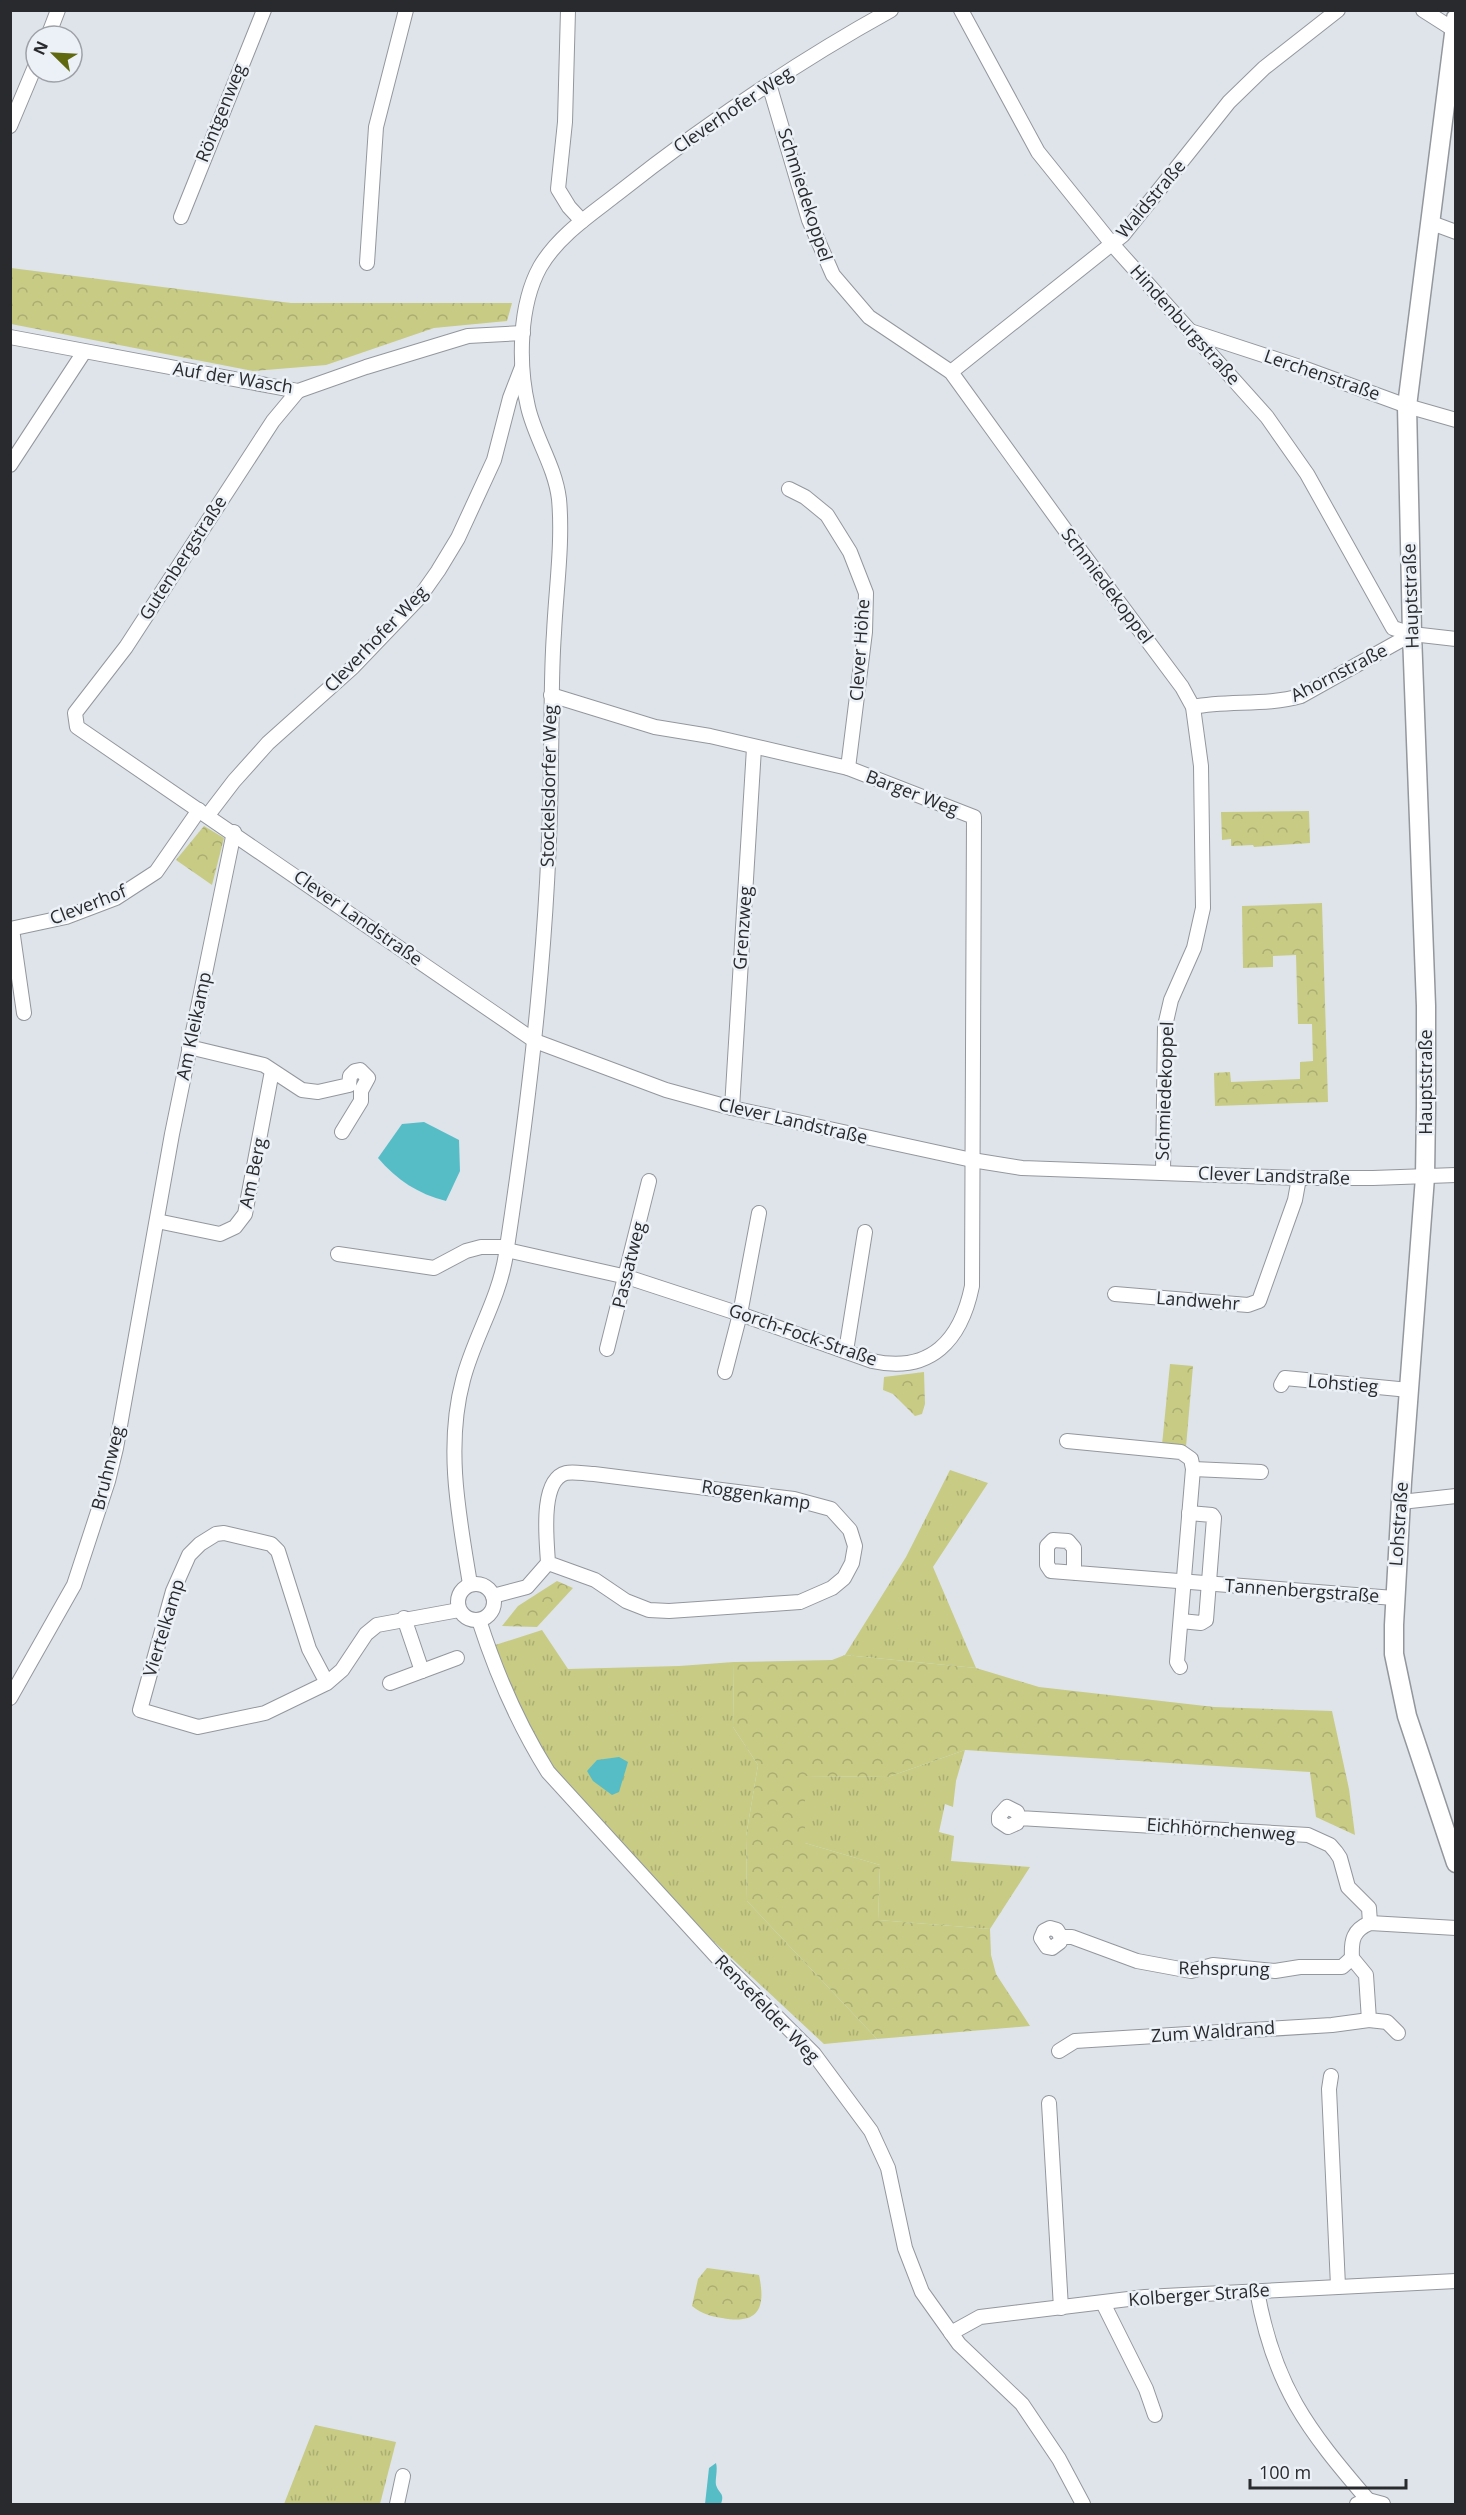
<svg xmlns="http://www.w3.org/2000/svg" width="1466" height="2515" font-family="'Open Sans',sans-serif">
  <defs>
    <pattern id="grass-tufts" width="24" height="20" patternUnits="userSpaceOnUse" patternTransform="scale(1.5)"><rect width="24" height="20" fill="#c7cb84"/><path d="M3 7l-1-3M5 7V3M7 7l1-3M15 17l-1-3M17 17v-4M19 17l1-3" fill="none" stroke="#abae72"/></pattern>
    <pattern id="forest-crowns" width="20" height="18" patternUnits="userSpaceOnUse" patternTransform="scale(1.5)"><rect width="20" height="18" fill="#c7cb84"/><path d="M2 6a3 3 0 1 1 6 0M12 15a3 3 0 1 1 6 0" fill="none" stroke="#abae72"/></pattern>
  </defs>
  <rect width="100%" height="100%" fill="#dfe4eb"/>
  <!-- grass -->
  <g fill="url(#grass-tufts)">
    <path d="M950,1470L988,1483L933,1567L976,1668L845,1655L906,1557Z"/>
    <path d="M542,1630L568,1669L679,1666L734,1662L733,1727L758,1765L746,1836L747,1901L877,2039L824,2044L611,1846L521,1724L489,1647Z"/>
    <path d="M965,1750L956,1781L953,1807L945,1804L939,1832L954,1836L951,1861L1030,1867L990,1929L878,1920L880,1865L805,1843V1776L888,1777Z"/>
    <path d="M315,2425L396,2442L380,2504H284Z"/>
  </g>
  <!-- forest -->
  <g fill="url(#forest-crowns)">
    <path d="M11,268L291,303H512L507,321L434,328L326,365L253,371L11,324Z"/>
    <path d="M1309,811L1310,843L1254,847L1253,845L1231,846V839L1222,840L1221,812Z"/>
    <path d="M204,826L224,838L212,885L176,860Z"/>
    <path d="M1322,903L1328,1102L1215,1106L1214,1073L1230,1072L1231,1082L1300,1079V1062L1313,1061L1312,1024H1298L1296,955L1273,956V967L1243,968L1242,906Z"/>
    <path d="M1170,1364L1193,1366L1186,1447L1162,1445Z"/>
    <path d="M924,1372L925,1404L922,1414L915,1416L893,1394L883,1390L884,1377Z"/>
    <path d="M557,1581L573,1588L537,1627L502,1626L518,1606Z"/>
    <path d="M845,1655L976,1668L1039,1687L1214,1707L1332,1711L1349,1789L1355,1835L1316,1817L1310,1772L965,1750L888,1777L805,1776V1843L880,1865L878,1920L990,1929L991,1955L996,1974L1030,2026L877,2039L747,1901L746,1836L758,1765L733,1727L734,1662L832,1660Z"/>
    <path d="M707,2268L759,2275C766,2308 759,2325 722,2318C710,2316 702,2314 692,2306L698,2279Z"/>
  </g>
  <!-- water -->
  <g fill="#56bdc7">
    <path d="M424,1122L459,1140L460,1171L446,1201C418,1194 397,1180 378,1158L402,1124Z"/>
    <path d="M619,1757L628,1762L619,1792L612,1795L593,1781L587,1771L597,1760Z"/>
    <path d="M716,2463C718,2470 715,2479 716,2485C719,2494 725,2493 721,2504H705L709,2468Z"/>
  </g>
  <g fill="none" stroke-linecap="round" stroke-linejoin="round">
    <defs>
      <g id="minor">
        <path d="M568,10L565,122L558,189L569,207L582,221"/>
        <path d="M961,10L1038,152L1112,244L1267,417L1307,474L1393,628L1412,634L1456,639"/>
        <path d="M1423,10L1456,31"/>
        <path d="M48,36L58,10"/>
        <path d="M769,84L809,220L833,275L869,317L951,372L1071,538L1182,687L1193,707L1201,766L1203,908L1194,948L1171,1000L1165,1026L1163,1172"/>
        <path d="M10,126L36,64"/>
        <path d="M181,217L264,10"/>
        <path d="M1429,222L1456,232"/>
        <path d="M367,263L376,127L406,10"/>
        <path d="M1190,331L1306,369L1407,406L1456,420"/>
        <path d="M10,337L298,391L366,367L468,336L523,333"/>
        <path d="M951,372L1123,235L1229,102L1264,68L1338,10"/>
        <path d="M298,391L273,421L126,647L75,713L77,727L535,1041L666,1090L732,1108L972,1160L1022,1168L1299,1178H1373L1456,1175"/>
        <path d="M10,465L84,352"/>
        <path d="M789,489L805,497L827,515L850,552L866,593L865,632L848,768"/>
        <path d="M1193,707C1228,700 1266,706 1301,696L1412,634"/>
        <path d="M208,815L234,781L268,743L353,667L419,598L438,571L458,538L494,460L510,398L522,367"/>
        <path d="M10,929L66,917L116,898L156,872L199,810"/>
        <path d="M12,929L24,1013"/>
        <path d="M189,1047L264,1065L302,1090L318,1092L349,1085L350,1076L355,1071L360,1070L368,1078L361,1091V1101L342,1132"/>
        <path d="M732,1108L754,748"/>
        <path d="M157,1221L220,1234L235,1227L245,1214L272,1071"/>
        <path d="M507,1250L627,1277L740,1314L872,1361C931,1374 961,1340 972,1286L974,817L848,768L710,736L655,727L551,695"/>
        <path d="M338,1254L434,1268L466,1251L481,1247H506"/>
        <path d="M1115,1294L1248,1305L1259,1301L1295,1200L1299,1178"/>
        <path d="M607,1349L649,1181"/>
        <path d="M846,1351L865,1232"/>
        <path d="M725,1372L740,1314L759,1213"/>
        <path d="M1281,1385L1285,1378L1409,1390"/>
        <path d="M1067,1441L1181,1452L1191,1459L1193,1469L1177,1662L1180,1667"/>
        <path d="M1193,1469L1261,1472"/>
        <path d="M1401,1502L1456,1496"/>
        <path d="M1074,1573V1548L1068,1541L1053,1540L1047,1546V1565L1051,1571L1394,1598"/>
        <circle cx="476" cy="1602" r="18"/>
        <path d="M470,1584C459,1517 445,1447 463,1380C474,1337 499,1300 506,1254C531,1090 550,924 551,757C552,716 551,674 554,633C556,589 563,543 559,499C555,466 535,438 528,407C518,364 519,305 540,267C558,236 590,215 617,194C703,126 795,63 891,10"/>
        <path d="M493,1596L527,1587L548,1563L595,1580L626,1601L649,1610L669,1611L800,1602L832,1588L844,1578L852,1563L855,1546L850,1530L831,1509L794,1499L594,1474C585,1474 574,1471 566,1473C539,1480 547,1542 548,1563"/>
        <path d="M404,1618L422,1671"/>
        <path d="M479,1620C496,1673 518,1724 548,1772L717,1957L814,2054L871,2131L888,2168L905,2248L922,2292L959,2344L1022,2404L1059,2459L1083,2504"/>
        <path d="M1181,1621L1201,1623L1206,1620L1214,1518L1212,1515L1189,1513"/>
        <path d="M327,1683L309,1649L278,1551L271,1544L224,1533L216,1534L200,1544L189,1555L173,1591L140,1710L198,1727L265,1713L327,1683L342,1670L366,1634L377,1625L459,1610"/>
        <path d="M390,1683L457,1658"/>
        <path d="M10,1698L74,1585L108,1481L116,1448L172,1134L234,832"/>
        <path d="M1019,1818L1017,1823L1008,1827L999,1821V1816L1007,1807L1017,1812L1019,1818L1308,1835L1330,1845L1336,1852L1340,1858L1348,1887L1369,1908L1370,1923"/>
        <path d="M1061,1937L1060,1942L1052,1948L1047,1947L1041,1938L1044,1931L1050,1928L1057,1930L1061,1937H1072L1137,1961L1191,1971L1213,1965L1275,1971L1300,1967H1342L1352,1958"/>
        <path d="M1398,2033L1387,2022L1369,2020L1366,1975L1352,1958C1351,1940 1353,1930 1370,1923L1456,1928"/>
        <path d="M1059,2051L1075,2041L1332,2025L1369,2020"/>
        <path d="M1331,2076L1329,2089L1338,2286"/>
        <path d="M1049,2103L1061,2308"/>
        <path d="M1257,2291C1274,2386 1307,2429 1368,2500"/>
        <path d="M1103,2303L1146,2389L1155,2415"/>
        <path d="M951,2333L980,2317L1145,2297L1456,2281"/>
        <path d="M397,2504L403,2476"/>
        <path d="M1357,2504L1368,2500L1383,2504"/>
      </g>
      <path id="major" d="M1456,18L1407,406L1412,634L1426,1006V1107L1425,1177L1402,1482L1394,1625V1654L1407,1716L1456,1863"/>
    </defs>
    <!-- minor casing -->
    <use href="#minor" stroke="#93979e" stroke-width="16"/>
    <!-- major casing -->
    <use href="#major" stroke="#93979e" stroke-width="21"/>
    <!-- minor -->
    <use href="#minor" stroke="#fff" stroke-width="14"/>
    <!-- major -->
    <use href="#major" stroke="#fff" stroke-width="18"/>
  </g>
  <g text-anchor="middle" stroke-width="5" stroke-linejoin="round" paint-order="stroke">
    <!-- street labels -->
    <g font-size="18" fill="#282a2d" stroke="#ecf1f8">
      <text transform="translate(733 110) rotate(-34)" y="6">Cleverhofer Weg</text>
      <text transform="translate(221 113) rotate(-68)" y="6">Röntgenweg</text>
      <text transform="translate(805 195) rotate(72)" y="6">Schmiedekoppel</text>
      <text transform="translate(1151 199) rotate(-50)" y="6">Waldstraße</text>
      <text transform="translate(1185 325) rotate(48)" y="6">Hindenburgstraße</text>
      <text transform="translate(1322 375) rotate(19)" y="6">Lerchenstraße</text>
      <text transform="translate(233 378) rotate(9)" y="6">Auf der Wasch</text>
      <text transform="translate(183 558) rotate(-57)" y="6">Gutenbergstraße</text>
      <text transform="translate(1107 586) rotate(53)" y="6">Schmiedekoppel</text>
      <text transform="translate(1411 596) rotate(-92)" y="6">Hauptstraße</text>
      <text transform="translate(376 639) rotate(-46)" y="6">Cleverhofer Weg</text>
      <text transform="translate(860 650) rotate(-86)" y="6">Clever Höhe</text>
      <text transform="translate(1339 673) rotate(-27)" y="6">Ahornstraße</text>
      <text transform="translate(549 786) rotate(-89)" y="6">Stockelsdorfer Weg</text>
      <text transform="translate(912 793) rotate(21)" y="6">Barger Weg</text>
      <text transform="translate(88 905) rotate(-21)" y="6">Cleverhof</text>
      <text transform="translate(358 918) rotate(35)" y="6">Clever Landstraße</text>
      <text transform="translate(743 928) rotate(-86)" y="6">Grenzweg</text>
      <text transform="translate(194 1026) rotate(-78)" y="6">Am Kleikamp</text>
      <text transform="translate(1426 1082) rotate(-90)" y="6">Hauptstraße</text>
      <text transform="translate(1165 1091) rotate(-88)" y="6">Schmiedekoppel</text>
      <text transform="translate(793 1121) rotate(13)" y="6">Clever Landstraße</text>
      <text transform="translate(253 1173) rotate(-78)" y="6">Am Berg</text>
      <text transform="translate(1274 1176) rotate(2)" y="6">Clever Landstraße</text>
      <text transform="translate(629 1265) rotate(-76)" y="6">Passatweg</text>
      <text transform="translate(1198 1301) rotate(4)" y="6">Landwehr</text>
      <text transform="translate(803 1335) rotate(19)" y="6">Gorch-Fock-Straße</text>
      <text transform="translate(1343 1384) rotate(5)" y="6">Lohstieg</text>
      <text transform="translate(108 1468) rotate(-76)" y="6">Bruhnweg</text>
      <text transform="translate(756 1495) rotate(9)" y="6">Roggenkamp</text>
      <text transform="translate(1399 1524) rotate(-86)" y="6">Lohstraße</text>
      <text transform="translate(1302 1591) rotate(4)" y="6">Tannenbergstraße</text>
      <text transform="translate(164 1628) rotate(-73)" y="6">Viertelkamp</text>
      <text transform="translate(1221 1830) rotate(4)" y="6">Eichhörnchenweg</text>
      <text transform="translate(1224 1969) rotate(1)" y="6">Rehsprung</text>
      <text transform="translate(767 2009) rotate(46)" y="6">Rensefelder Weg</text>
      <text transform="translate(1213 2032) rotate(-4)" y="6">Zum Waldrand</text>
      <text transform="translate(1199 2295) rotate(-4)" y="6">Kolberger Straße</text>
    </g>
  </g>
  <!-- border -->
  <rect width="1466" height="2515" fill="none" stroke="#282a2d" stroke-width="24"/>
  <!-- north arrow -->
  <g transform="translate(54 54) rotate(294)"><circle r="28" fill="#ecf1f8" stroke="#9ea1a7" stroke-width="1.5"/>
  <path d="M0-4.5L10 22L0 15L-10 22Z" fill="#60690e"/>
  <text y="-9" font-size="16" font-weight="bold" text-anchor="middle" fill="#282a2d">N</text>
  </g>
  <!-- scale -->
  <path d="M1250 2479v9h156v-9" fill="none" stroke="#282a2d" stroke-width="3"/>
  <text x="1259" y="2479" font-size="18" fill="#282a2d" stroke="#ecf1f8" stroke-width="4.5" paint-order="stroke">100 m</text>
</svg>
